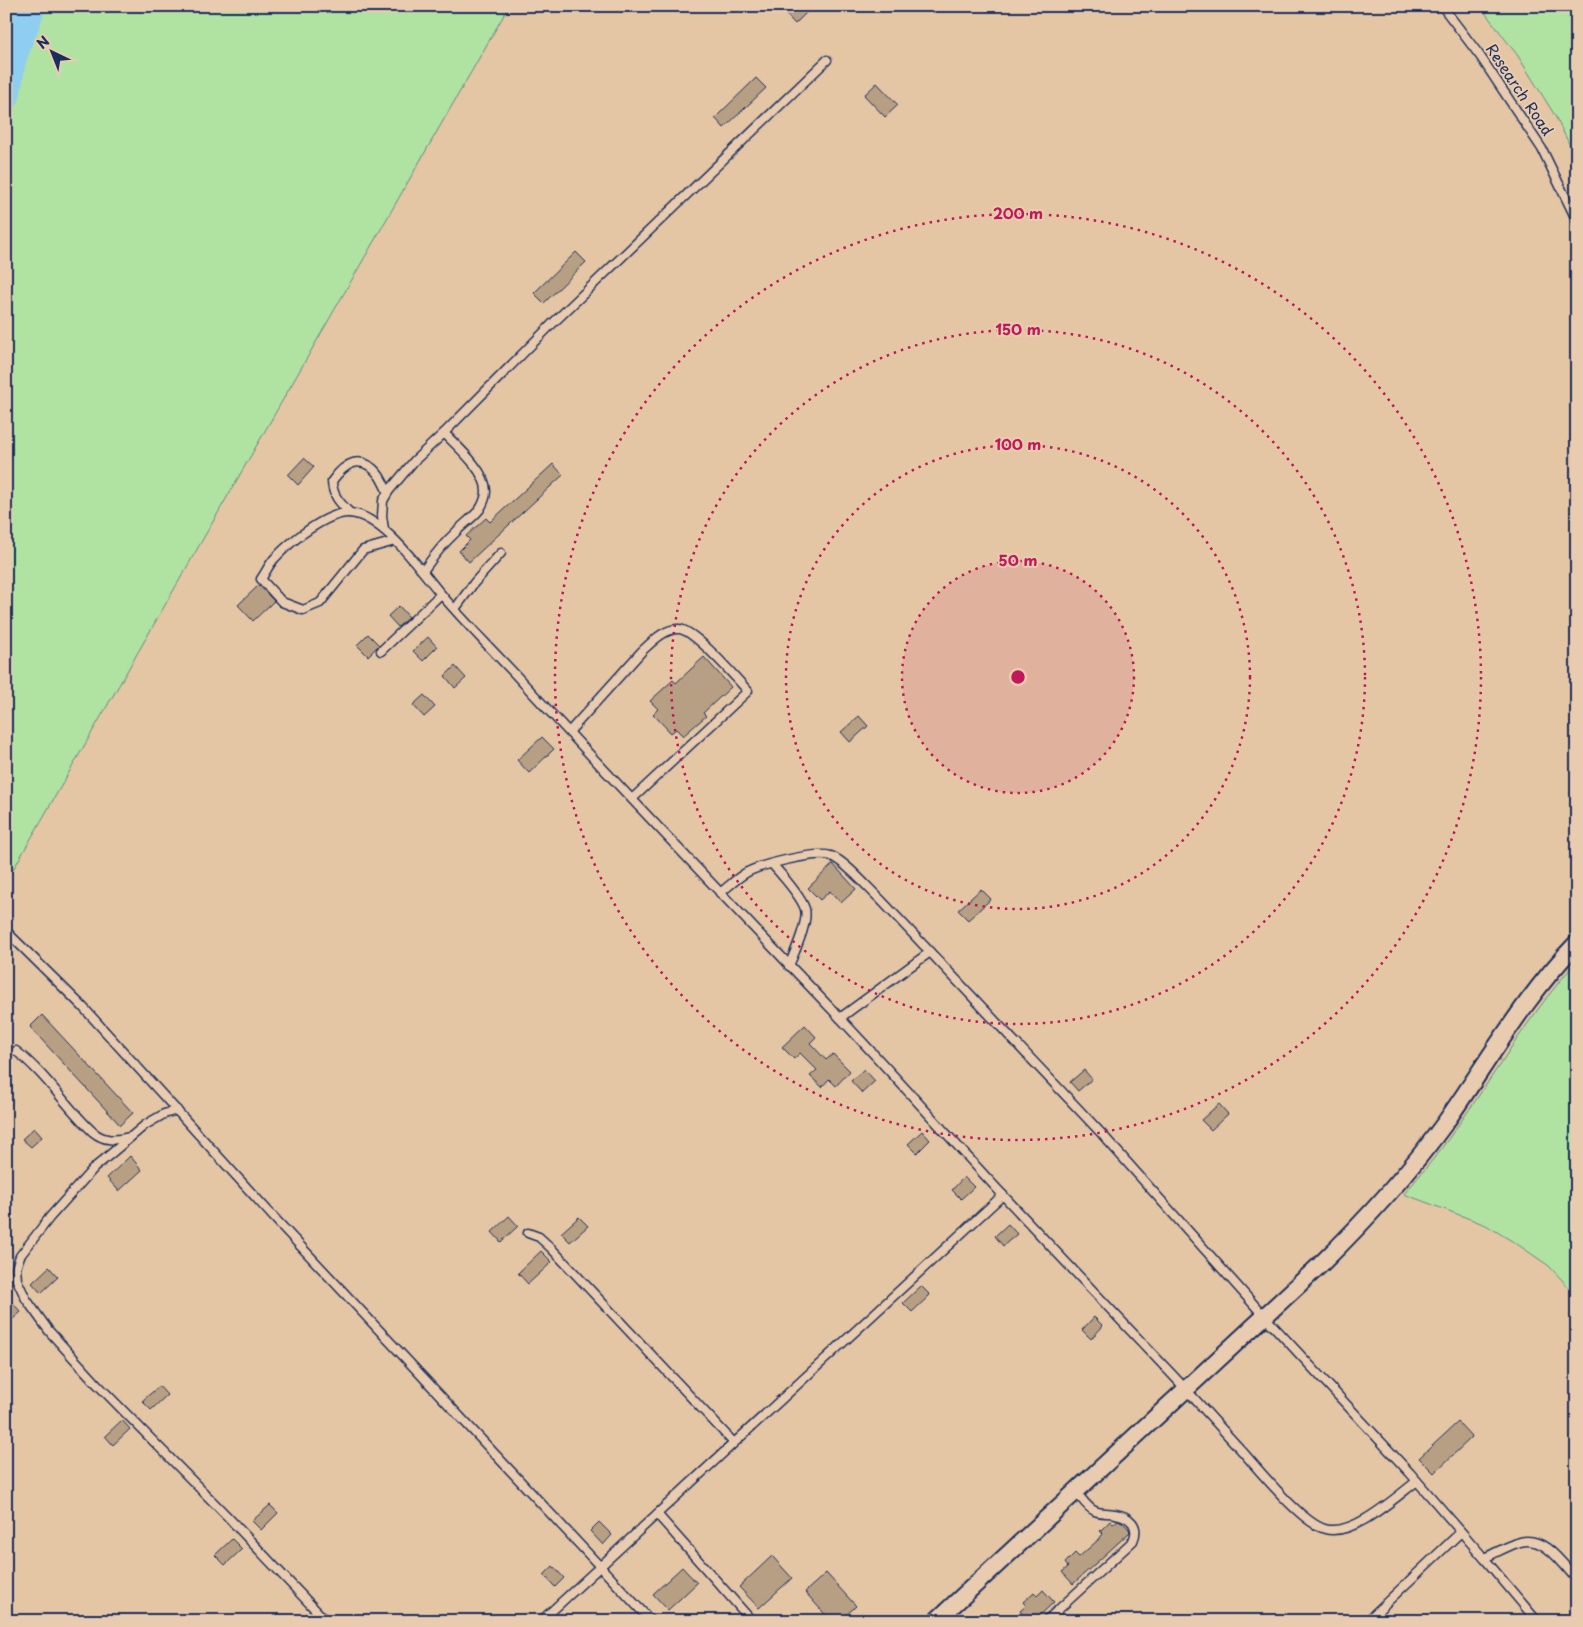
<svg xmlns="http://www.w3.org/2000/svg" width="1583" height="1627" font-family="'Playpen Sans',sans-serif">
  <rect width="100%" height="100%" fill="#e4c6a5"/>
  <filter id="ink" filterUnits="userSpaceOnUse"><feTurbulence type="fractalNoise" baseFrequency=".02" numOctaves="2"/><feDisplacementMap in="SourceGraphic" scale="10" xChannelSelector="R" yChannelSelector="G"/><feConvolveMatrix kernelMatrix="1 2 1 2 8 2 1 2 1" color-interpolation-filters="sRGB"/></filter>
  <g filter="url(#ink)">
    <!-- green -->
    <g fill="#b0e2a2" stroke="#668880">
      <path d="M6,6H509L6,882Z"/>
      <path d="M1480,6H1577V159L1554,114L1518,56Z"/>
      <path d="M1577,961V1296L1549,1266L1520,1246L1486,1225L1404,1194C1422,1173 1439,1153 1454,1131C1495,1075 1530,1013 1577,961Z"/>
    </g>
    <g fill="none" stroke-linecap="round" stroke-linejoin="round">
      <!-- river -->
      <path stroke="#8fcef0" stroke-width="28" d="M6,96L12,60L32,6"/>
    </g>
    <!-- building -->
    <g fill="#b79f83" stroke="#1b2f5e">
      <path d="M778,6H813L795,24Z"/>
      <path d="M756,78L766,88L724,128L715,118Z"/>
      <path d="M877,83L898,105L885,117L864,95Z"/>
      <path d="M576,252L586,262L544,303L534,293Z"/>
      <path d="M304,458L314,467L298,485L288,475Z"/>
      <path d="M553,464L563,475L469,562L459,551L470,540L466,536L486,518L490,522Z"/>
      <path d="M259,585L274,601L253,621L238,605Z"/>
      <path d="M399,606L409,617L398,627L388,616Z"/>
      <path d="M368,634L379,645L368,656L357,645Z"/>
      <path d="M428,637L437,647L423,661L413,651Z"/>
      <path d="M704,657L731,687L703,713L706,716L683,736L676,729L671,733L653,714L658,709L650,701L673,680L676,683Z"/>
      <path d="M455,666L466,678L455,688L445,676Z"/>
      <path d="M424,695L435,707L424,717L413,705Z"/>
      <path d="M859,716L868,726L850,742L841,732Z"/>
      <path d="M542,737L554,749L529,773L517,760Z"/>
      <path d="M833,864L856,889L841,903L830,891L820,900L808,888Z"/>
      <path d="M981,889L991,899L968,920L958,910Z"/>
      <path d="M42,1015L133,1113L120,1125L30,1027Z"/>
      <path d="M805,1025L816,1037L810,1043L826,1060L833,1054L850,1071L836,1086L829,1079L822,1087L810,1076L817,1070L800,1053L794,1059L782,1047Z"/>
      <path d="M864,1069L875,1081L862,1093L851,1081Z"/>
      <path d="M1084,1070L1092,1079L1078,1091L1070,1082Z"/>
      <path d="M1219,1104L1228,1114L1211,1130L1201,1120Z"/>
      <path d="M34,1128L42,1137L31,1147L22,1139Z"/>
      <path d="M922,1131L930,1140L917,1153L908,1144Z"/>
      <path d="M130,1156L142,1170L119,1191L107,1178Z"/>
      <path d="M964,1177L974,1187L961,1199L952,1190Z"/>
      <path d="M509,1216L518,1226L501,1242L492,1232Z"/>
      <path d="M579,1217L588,1226L570,1242L561,1233Z"/>
      <path d="M1008,1224L1017,1234L1003,1246L995,1236Z"/>
      <path d="M541,1251L552,1262L528,1284L518,1273Z"/>
      <path d="M49,1267L58,1277L41,1293L32,1283Z"/>
      <path d="M921,1286L930,1295L912,1312L903,1303Z"/>
      <path d="M6,1296L21,1312L6,1325Z"/>
      <path d="M1094,1317L1103,1326L1091,1339L1082,1330Z"/>
      <path d="M159,1386L167,1395L151,1410L142,1401Z"/>
      <path d="M122,1420L130,1429L113,1445L105,1436Z"/>
      <path d="M1458,1422L1472,1437L1434,1473L1419,1458Z"/>
      <path d="M270,1505L278,1513L261,1530L252,1521Z"/>
      <path d="M1118,1520L1122,1522L1129,1529L1130,1532L1073,1584L1062,1572L1068,1567L1065,1563L1075,1553L1079,1557L1098,1540L1103,1534L1100,1531L1110,1521L1113,1524Z"/>
      <path d="M599,1522L612,1535L603,1545L590,1531Z"/>
      <path d="M232,1539L242,1549L225,1565L215,1555Z"/>
      <path d="M772,1556L792,1578L759,1608L739,1587Z"/>
      <path d="M553,1566L564,1578L555,1587L544,1575Z"/>
      <path d="M682,1567L697,1583L668,1610L653,1594Z"/>
      <path d="M826,1573L856,1606L840,1621H831L805,1592Z"/>
      <path d="M1043,1590L1054,1602L1034,1621H1029L1020,1611L1026,1606L1023,1602L1034,1592L1037,1596Z"/>
    </g>
    <g fill="none" stroke-linecap="round" stroke-linejoin="round">
      <defs>
        <g id="lane">
          <path d="M1442,6L1480,56L1542,149L1577,221"/>
          <path d="M350,513C340,503 332,495 332,481C345,463 361,453 378,474C382,479 385,487 388,492"/>
          <path d="M384,529L382,516L383,501L388,492L414,461L444,433L551,325L827,60"/>
          <path d="M395,541L363,550L320,603L303,610L282,602L261,579C266,572 269,564 275,558C290,542 328,511 350,513C383,516 420,569 440,593C463,620 488,646 513,672C620,788 730,903 840,1018C894,1075 947,1135 1001,1193C1055,1251 1110,1309 1164,1366C1191,1394 1216,1423 1242,1451C1259,1470 1302,1523 1325,1529C1353,1537 1396,1497 1417,1481"/>
          <path d="M423,571C433,557 443,544 455,533C462,525 473,518 480,509C483,504 486,497 486,491C486,471 458,447 444,433"/>
          <path d="M455,609L474,583L501,553"/>
          <path d="M381,651L441,594"/>
          <path d="M569,732L642,651C652,642 665,628 679,629C695,630 735,677 748,691L632,799"/>
          <path d="M772,864C781,874 801,896 805,909C809,922 794,953 789,966"/>
          <path d="M720,893C728,887 736,879 744,874C758,865 815,851 831,856C845,861 869,889 880,899L1101,1133L1264,1316L1410,1473L1484,1558"/>
          <path d="M6,931L82,1006L278,1222L651,1621"/>
          <path d="M840,1018L930,952"/>
          <path d="M16,1051C46,1074 66,1107 93,1132C104,1141 115,1141 129,1137"/>
          <path d="M177,1110L164,1114L145,1125L94,1168L50,1217L20,1256L16,1268L17,1280L26,1299L49,1331L97,1384L226,1515L326,1621"/>
          <path d="M528,1233L539,1237L551,1248L734,1443"/>
          <path d="M657,1514L752,1621"/>
          <path d="M541,1621L1003,1195"/>
          <path d="M1046,1621L1133,1541C1140,1526 1130,1516 1115,1514C1108,1512 1101,1514 1095,1511C1087,1508 1081,1497 1075,1491"/>
          <path d="M1367,1621L1461,1532"/>
          <path d="M1537,1621L1484,1558C1495,1553 1506,1547 1517,1543C1543,1533 1562,1563 1577,1580"/>
        </g>
        <path id="street" d="M936,1621L1320,1265C1365,1221 1408,1174 1445,1123C1488,1062 1525,996 1577,943"/>
      </defs>
      <!-- lane casing -->
      <use href="#lane" stroke="#1b2f5e" stroke-width="11"/>
      <!-- street casing -->
      <use href="#street" stroke="#1b2f5e" stroke-width="20"/>
      <!-- lane -->
      <use href="#lane" stroke="#e9ccb0" stroke-width="8"/>
      <!-- street -->
      <use href="#street" stroke="#e9ccb0" stroke-width="16"/>
    </g>
  </g>
  <!-- distance rings -->
  <circle cx="1018" cy="677" r="116" fill="#c2185b" fill-opacity=".12"/>
  <g fill="none" stroke="#c2185b" stroke-width="2.5" stroke-dasharray="2.5 5">
    <circle cx="1018" cy="677" r="116"/>
    <circle cx="1018" cy="677" r="232"/>
    <circle cx="1018" cy="677" r="347"/>
    <circle cx="1018" cy="677" r="463"/>
  </g>
  <g text-anchor="middle" stroke-width="4" stroke-linejoin="round" paint-order="stroke">
    <!-- street labels -->
    <g font-size="15" fill="#1b2f5e" stroke="#e9ccb0">
      <text transform="translate(1519 90) rotate(56)" y="5">Research Road</text>
    </g>
  </g>
  <circle cx="1018" cy="677" r="8" fill="#c2185b" stroke="#e9ccb0" stroke-width="2.5"/>
  <g font-size="15" text-anchor="middle" font-weight="bold" fill="#c2185b" stroke="#e9ccb0" stroke-width="4" stroke-linejoin="round" paint-order="stroke">
    <text x="1018" y="219">200 m</text>
    <text x="1018" y="335">150 m</text>
    <text x="1018" y="450">100 m</text>
    <text x="1018" y="566">50 m</text>
  </g>
  <!-- margin -->
  <rect width="1583" height="1627" fill="none" stroke="#e9ccb0" stroke-width="25"/>
  <rect x="12" y="12" width="1558" height="1602" fill="none" stroke="#1b2f5e" stroke-width="2" filter="url(#ink)"/>
  <!-- north arrow -->
  <g transform="translate(52 52) rotate(317)" stroke="#e9ccb0" stroke-width="4" paint-order="stroke">
  <path d="M0-4L9 19L0 12L-9 19Z" fill="#1b2f5e"/>
  <text y="-8" font-size="14" font-weight="bold" text-anchor="middle" fill="#1b2f5e">N</text>
  </g>
</svg>
